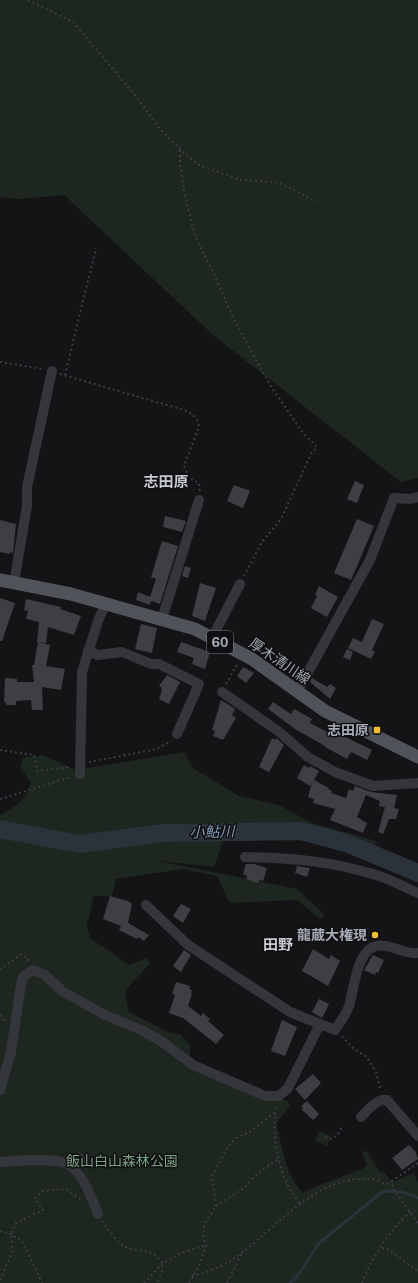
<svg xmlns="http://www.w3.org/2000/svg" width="418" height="1283" font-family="'Public Sans','Noto Sans JP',sans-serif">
  <rect width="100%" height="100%" fill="#141416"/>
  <!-- green -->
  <g fill="#1e2620">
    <path d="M0,0H418V478L401,482L213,335L64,195L19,199L0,197Z"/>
    <path d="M184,752L193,768L239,796L279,805L312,823L376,841L371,860L339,850L329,839L219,827L224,837L214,867L159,861L297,889L325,915L320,919L297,900L230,903L217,876L183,869L116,879L112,896H94L87,925L90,938L129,965L146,958L150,963L125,991L129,1012L168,1032L180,1034L190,1045V1059L194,1063L282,1097V1100H287L290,1105L277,1123V1127C283,1150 286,1176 303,1193L317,1186L362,1169L367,1165L362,1153L366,1150L379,1171L383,1172L393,1182L413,1173L418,1182V1283H0V815C18,805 25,802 31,782L20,768L23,758L43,755L76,770Z"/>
    <path d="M319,1131L331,1136L327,1146L315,1140Z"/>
  </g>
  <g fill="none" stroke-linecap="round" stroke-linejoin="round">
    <!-- stream -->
    <path stroke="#2b323a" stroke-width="3" d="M290,1283L300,1273L318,1244L382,1192C395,1190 407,1191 418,1198"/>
    <!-- river -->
    <path stroke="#2b323a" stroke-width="18" d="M0,829L79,844L164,833L301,831L346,843L418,873"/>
  </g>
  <!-- building -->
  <g fill="#3e3f43">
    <path d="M355,481L364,485L357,503L347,499Z"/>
    <path d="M234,485L250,491L243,508L227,501Z"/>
    <path d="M165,516L186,521L182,532L163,527Z"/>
    <path d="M357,519L374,526L351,580L334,573Z"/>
    <path d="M0,520L16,524L13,553L10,552V554L0,552Z"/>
    <path d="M162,541L178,546L160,604L151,601L150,605L136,600L138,592L150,597L156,579L151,577Z"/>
    <path d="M185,566L191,568L188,578L182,576Z"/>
    <path d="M200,583L216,588L205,621L192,616Z"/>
    <path d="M319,586L338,597L327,617L311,608L317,596L315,595Z"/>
    <path d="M0,598L15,603L2,641H0Z"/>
    <path d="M26,599L61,607L60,609L81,616L74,635L48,627L46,643L37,642L39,622L26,619L28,611L24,610Z"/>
    <path d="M372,619L384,624L372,650L375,652L371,659L348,648L353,638L362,642Z"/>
    <path d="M141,624L157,628L152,653L135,649Z"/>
    <path d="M38,642L50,645L46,666L65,669L61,690L42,687L43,710H32L31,700L16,701V705H7L4,701L5,678L17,679V682H34L32,665H34Z"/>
    <path d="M181,642L210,652L205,669L192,664L194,658L177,652Z"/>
    <path d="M347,649L353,652L350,660L343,657Z"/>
    <path d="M243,667L254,673L246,683L237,676Z"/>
    <path d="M167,675L180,682L169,704L159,699L162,691H161L162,688L159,686Z"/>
    <path d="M312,678L327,687L330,684L336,688L330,699L310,682Z"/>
    <path d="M221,700L235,709L232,715L236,718L223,740L213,736L215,731L212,730Z"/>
    <path d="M273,702L291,714L294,709L312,719L310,723L331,734L333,731L372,750L367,760L351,752L347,759L325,747V746L295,729L268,709Z"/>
    <path d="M272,738L275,740L276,738L284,745L269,772L259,767Z"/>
    <path d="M304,765L309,768L310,766L319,771L314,780L329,788L328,789L332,791L331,793L346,798L349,789L353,791L355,786L371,792L397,795L394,808L399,809L396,819H389L383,834L378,832L385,807L379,806L380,801L366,795L357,817L367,823L363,833L330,820L335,809L313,803L314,799L308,797L312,782L310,786L297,778Z"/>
    <path d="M246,864H254L267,868L263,881L259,880L258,883L246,879L247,876L243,874Z"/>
    <path d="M297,866L310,868L307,877L295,873Z"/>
    <path d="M110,896L128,901L132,904L128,923L149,935L144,941L138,937L137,939L119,930L121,926L103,919Z"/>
    <path d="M181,904L191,909L183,923L173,916Z"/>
    <path d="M313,949L329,959L331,955L340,961L328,986L302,971Z"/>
    <path d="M184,950L191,955L181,972L173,966Z"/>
    <path d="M373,955L384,960L378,973L376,972L375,975L364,970Z"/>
    <path d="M176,982L190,986L189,989L192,990L191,994H192L188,1006L201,1016L203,1013L210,1019L208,1021L224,1035L216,1044L183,1018L169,1013L175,995L172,994Z"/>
    <path d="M319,999L329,1004L322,1018L312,1012Z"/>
    <path d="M282,1020L297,1027L285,1056L271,1051Z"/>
    <path d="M313,1074L321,1083L305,1100L295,1089Z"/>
    <path d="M307,1101L319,1114L313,1120L302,1110L303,1108L301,1106Z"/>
    <path d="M409,1145L415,1151L418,1159L402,1170L392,1158Z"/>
    <path d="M79,1152L88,1159L82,1166L74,1160Z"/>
  </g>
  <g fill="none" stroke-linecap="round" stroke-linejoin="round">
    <!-- path -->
    <g stroke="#3b3d42" stroke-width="2" stroke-dasharray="2 3" stroke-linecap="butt">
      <path d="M28,0L73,22L135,95L159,128L185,154L199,165L241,180L274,182L282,184L316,202"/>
      <path d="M180,150V163L185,196L195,236L214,274L233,318L270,385L303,433L317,447L311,454L281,519L262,542L244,576"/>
      <path d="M0,362L42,369"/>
      <path d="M60,374L184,410C192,414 198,417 199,427L184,466L189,478L199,483L200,492"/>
      <path d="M65,375L96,248"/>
      <path d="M226,684L238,663"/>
      <path d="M0,750L34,755L37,771L71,767"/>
      <path d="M89,762L157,749L171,741"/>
      <path d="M0,799L71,777"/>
      <path d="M0,970L21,954L28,959V962"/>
      <path d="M0,1015L6,1022"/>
      <path d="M342,1036L354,1049L367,1057L376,1072L381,1091"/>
      <path d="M274,1113L276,1114C271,1129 279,1169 287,1184C290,1191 296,1197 300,1204"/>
      <path d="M325,1137L332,1139L338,1134L343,1125"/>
      <path d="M418,1163L392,1181L393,1189L418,1223"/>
      <path d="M216,1206L244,1188L259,1172L280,1158"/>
      <path d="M102,1221C109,1230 116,1243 126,1247C142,1254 148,1246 163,1263L162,1272L157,1283"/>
      <path d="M0,1231L11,1234L23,1242L42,1283"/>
      <path d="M382,1248L387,1249L418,1271"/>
      <path d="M192,1276C204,1273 216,1269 227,1263C273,1235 311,1174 372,1179C377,1179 382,1183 387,1184L392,1181"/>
      <path d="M0,1280L13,1250L11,1234L16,1223L43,1210L35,1198L42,1191L66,1189L83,1201"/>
      <path d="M144,1283L163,1263L181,1253L206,1245"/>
      <path d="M189,1283L199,1266L206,1245L203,1236L205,1223L216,1206L212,1176L228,1147L236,1138L248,1133L274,1113L277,1105"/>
      <path d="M227,1283L242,1253"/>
      <path d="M362,1283C371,1258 391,1229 411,1211"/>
    </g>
    <!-- minor -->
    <g stroke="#35363b" stroke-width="10">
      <path d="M14,583L27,506V487L52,371"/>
      <path d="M162,619L199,500"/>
      <path d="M212,638L240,584"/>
      <path d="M88,651L98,655L122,652L151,664H159L199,684L177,734"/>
      <path d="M222,692L278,731L308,757L335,772L373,786L418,783"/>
      <path d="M297,692L370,560L394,498L410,499L418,497"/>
      <path d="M80,774L82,672L98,621L106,603"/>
      <path d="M245,857C291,858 331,861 376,875C390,879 404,887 418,893"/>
      <path d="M146,905L188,945L290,1012L335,1030C340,1022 346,1015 349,1006C354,990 356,955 373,947C387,941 403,955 418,953"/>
      <path d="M0,1090L11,1052L21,984L24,976L33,970L45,975L62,991L105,1015L141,1030L161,1041L193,1065L265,1096H279L288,1088L320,1024"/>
      <path d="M361,1117C368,1110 377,1098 387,1100L418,1136"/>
      <path d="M0,1162C17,1161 54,1157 68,1164C83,1173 92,1199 98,1214"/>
    </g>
    <!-- major -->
    <path stroke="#51535a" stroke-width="13" d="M0,580L71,594L195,629L252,659L325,711L418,757"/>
  </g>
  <!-- markers -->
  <g fill="#efbe33" stroke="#0f0f11" stroke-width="1.5">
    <rect x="373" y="726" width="8" height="8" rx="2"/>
    <circle cx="375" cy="935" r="4"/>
  </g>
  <g text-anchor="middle" stroke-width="3" stroke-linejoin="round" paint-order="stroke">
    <!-- shield labels -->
    <rect fill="#0f0f11" stroke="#797c84" stroke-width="1" x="207" y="631" width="26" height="22" rx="3"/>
    <g font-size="13" font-weight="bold" fill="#a6aab6">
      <text x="220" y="647">60</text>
    </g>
    <!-- street labels -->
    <g font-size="14" fill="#a6aab6" stroke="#0f0f11">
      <text transform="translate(280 661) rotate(34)" y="5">厚木清川線</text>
    </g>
    <!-- poi labels -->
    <g font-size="14" font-weight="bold" fill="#a6aab6" stroke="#0f0f11" text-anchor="end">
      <text x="369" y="735">志田原</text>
      <text x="367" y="940">龍蔵大権現</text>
    </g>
    <!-- park labels -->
    <g font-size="14" fill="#7da182" stroke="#0f0f11">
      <text x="122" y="1166">飯山白山森林公園</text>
    </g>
    <!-- neighbourhood labels -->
    <g font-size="15" font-weight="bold" fill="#c7c9d2" stroke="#0f0f11">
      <text x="166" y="487">志田原</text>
      <text x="278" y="950">田野</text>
    </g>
    <!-- water labels -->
    <g font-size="15" font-style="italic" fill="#7d95b1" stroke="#0f0f11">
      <text transform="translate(212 832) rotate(-1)" y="5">小鮎川</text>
    </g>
  </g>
</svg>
